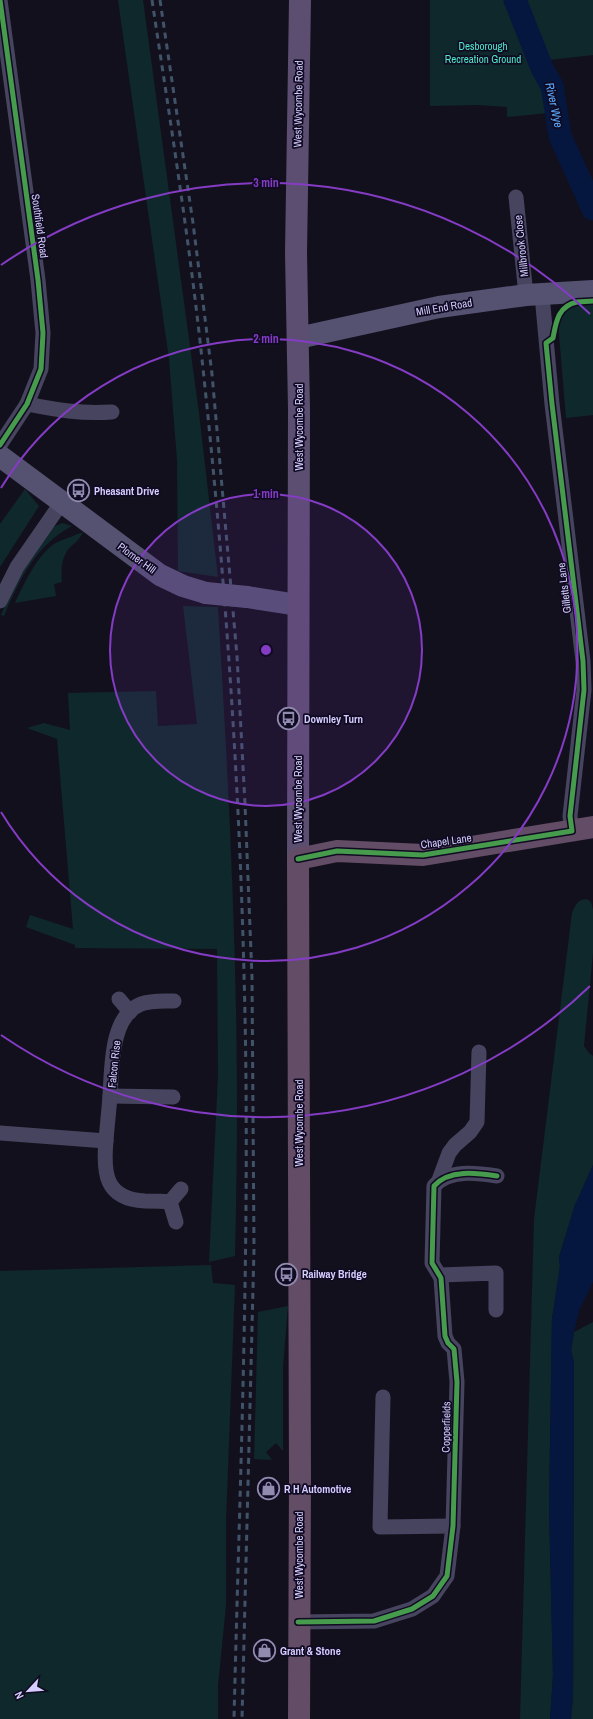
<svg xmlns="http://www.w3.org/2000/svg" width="593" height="1719" font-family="'Archivo Narrow',sans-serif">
  <rect width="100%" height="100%" fill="#13101d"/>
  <!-- green -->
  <g fill="#0f282b">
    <path d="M118,0H143L199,413L218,577L178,571L177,460L169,359Z"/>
    <path d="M430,0H593V55L548,60L537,66L548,113L507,117V107L478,105L430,106Z"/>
    <path d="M584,304H593V415L566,418L558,322C561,308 572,306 584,304Z"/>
    <path d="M25,489L39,506L0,567V524Z"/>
    <path d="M62,523L72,526C36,545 19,580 4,616L1,615L14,584L53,527Z"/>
    <path d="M83,532C78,543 73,543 67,551C61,560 61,572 62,582L54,584L56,596L15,603C24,584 36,557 54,544C63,539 74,536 83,532Z"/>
    <path d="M183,606L218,607C228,774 237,942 237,1109C237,1158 236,1207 235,1256L209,1262L218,1076L217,949L75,948V945L26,927L30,915L73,929L57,739L27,728L44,723L70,730L68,693L156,691L158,726L197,724Z"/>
    <path d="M587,899L591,902L593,910V953L584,1046L589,1053L593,1056V1165L575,1205L559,1257L560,1266L552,1319L549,1508L553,1675L550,1719H520L534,1219L572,913C576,904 577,900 587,899Z"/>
    <path d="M211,1265L213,1283L235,1285L226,1520V1605L218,1685V1719H0V1271Z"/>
    <path d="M288,1306L283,1367V1451L276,1443L266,1452L272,1460L254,1459L258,1312Z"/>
    <path d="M593,1322V1719H571L573,1695L574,1363L571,1350L574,1332Z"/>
  </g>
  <!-- water -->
  <path fill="#06173f" d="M593,1165V1282L579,1311L574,1332L571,1350L574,1363L573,1695L571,1719H550L553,1675L549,1508L552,1319L560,1266L559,1257L575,1205Z"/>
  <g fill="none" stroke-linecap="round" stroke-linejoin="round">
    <!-- river -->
    <path stroke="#06173f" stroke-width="23" d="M515,0L542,68L552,86L560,136L593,209"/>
    <!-- street -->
    <g stroke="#47445f" stroke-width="15">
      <path d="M516,197L526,295"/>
      <path d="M542,295L552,404L583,661L584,690L570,816L572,831"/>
      <path d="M27,404C57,410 80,414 112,412"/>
      <path d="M0,445L27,404L41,369L43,333L38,280L0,0"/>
      <path d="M0,601L17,567L62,502"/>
      <path d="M119,999L130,1012"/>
      <path d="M110,1096L173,1097"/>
      <path d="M0,1133L106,1141C103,1173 105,1199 145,1201C153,1201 161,1201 170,1202"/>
      <path d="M106,1141C107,1126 109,1111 110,1095C112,1069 110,1016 141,1004C151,1000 164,1001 174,1001"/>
      <path d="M439,1180L449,1153L455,1145L470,1132L477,1122L479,1052"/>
      <path d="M176,1222L170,1202L181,1189"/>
      <path d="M440,1275L496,1273V1310"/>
      <path d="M383,1397L380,1527L453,1526"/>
      <path d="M298,1622L374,1621L412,1609L433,1596L447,1576L453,1526L457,1382L454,1349L448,1343L445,1336L441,1278L432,1263L434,1186C449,1169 477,1173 497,1176"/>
    </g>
    <!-- secondary -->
    <g stroke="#545171" stroke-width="22">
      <path d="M298,338L439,307L526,295L593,291"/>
      <path d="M0,456L160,575L183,586L206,593"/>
      <path d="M247,597L298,605"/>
    </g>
    <!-- primary -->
    <path stroke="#5c4e70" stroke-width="22" d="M298,859L299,409L296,253L300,0"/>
    <!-- highway -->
    <path stroke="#634c65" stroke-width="22" d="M299,1719L300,1477L298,859L337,851L423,855L593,827"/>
    <!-- rail -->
    <g stroke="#405368" stroke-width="3" stroke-dasharray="6 5" stroke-linecap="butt">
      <path d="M152,0C171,126 191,251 204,378C225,576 239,775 244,974C251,1222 240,1471 234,1719"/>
      <path d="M160,0L193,223L212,374L237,656L245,804L252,977L254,1249L242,1719"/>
    </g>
    <!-- secondary-bridge -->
    <path stroke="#545171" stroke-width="22" d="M206,593L247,597"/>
    <defs>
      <g id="cycleway">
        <path d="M0,445L27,404L41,369L43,333L38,280L0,0"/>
        <path d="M298,859L337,851L423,855L572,831L570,816L584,690L583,661L552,404L546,343L553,338C556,322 558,306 577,302C582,301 588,302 593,301"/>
        <path d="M298,1622L374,1621L412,1609L433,1596L447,1576L453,1526L457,1382L454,1349L448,1343L445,1336L441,1278L432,1263L434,1186C449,1169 477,1173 497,1176"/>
      </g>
    </defs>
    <!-- cycleway casing -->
    <use href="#cycleway" stroke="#100b22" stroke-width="8"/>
    <!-- cycleway -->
    <use href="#cycleway" stroke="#469c4c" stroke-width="5"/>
  </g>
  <!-- distance rings -->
  <circle cx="266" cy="650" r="156" fill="#843cc5" fill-opacity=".12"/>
  <g fill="none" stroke="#843cc5" stroke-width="2">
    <circle cx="266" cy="650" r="156"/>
    <path d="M1 488A311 311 0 1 1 1 812"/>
    <path d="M590 986A467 467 0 0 1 1 1035M1 265A467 467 0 0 1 590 314"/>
  </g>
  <!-- icons -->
  <defs>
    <symbol id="bus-ring" viewBox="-11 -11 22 22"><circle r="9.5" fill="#100b22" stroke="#918bb0" stroke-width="1.5"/><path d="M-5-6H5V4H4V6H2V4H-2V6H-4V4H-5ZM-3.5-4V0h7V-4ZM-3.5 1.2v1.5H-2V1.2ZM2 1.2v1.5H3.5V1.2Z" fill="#918bb0"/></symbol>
    <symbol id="shop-ring" viewBox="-11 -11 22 22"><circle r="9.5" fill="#100b22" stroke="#918bb0" stroke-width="1.5"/><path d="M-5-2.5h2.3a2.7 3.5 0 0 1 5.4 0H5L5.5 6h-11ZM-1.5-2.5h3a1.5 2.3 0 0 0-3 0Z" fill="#918bb0"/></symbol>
  </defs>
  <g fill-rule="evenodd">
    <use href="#bus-ring" x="66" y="478" width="25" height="25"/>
    <use href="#bus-ring" x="276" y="706" width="25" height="25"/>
    <use href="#bus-ring" x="274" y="1262" width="25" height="25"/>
    <use href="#shop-ring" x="256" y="1476" width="25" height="25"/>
    <use href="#shop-ring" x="252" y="1638" width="25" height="25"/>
  </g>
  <g text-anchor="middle" stroke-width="3.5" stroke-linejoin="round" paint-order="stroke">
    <!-- park labels -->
    <g font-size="11" fill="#4ee9ca" stroke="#100b22">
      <text x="483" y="50">Desborough<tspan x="483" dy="13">Recreation Ground</tspan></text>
    </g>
    <!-- street labels -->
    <g font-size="11" fill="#d5cdff" stroke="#100b22">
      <text transform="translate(298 104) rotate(-89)" y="4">West Wycombe Road</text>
      <text transform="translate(40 226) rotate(82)" y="4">Southfield Road</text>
      <text transform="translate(521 246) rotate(-96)" y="4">Millbrook Close</text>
      <text transform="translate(444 307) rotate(-10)" y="4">Mill End Road</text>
      <text transform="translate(299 427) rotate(-90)" y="4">West Wycombe Road</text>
      <text transform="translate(137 558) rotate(36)" y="4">Plomer Hill</text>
      <text transform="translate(564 588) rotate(-97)" y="4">Gilletts Lane</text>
      <text transform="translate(298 799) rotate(-90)" y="4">West Wycombe Road</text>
      <text transform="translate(446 841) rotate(-8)" y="4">Chapel Lane</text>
      <text transform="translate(114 1064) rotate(-84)" y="4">Falcon Rise</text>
      <text transform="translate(299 1123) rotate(-90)" y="4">West Wycombe Road</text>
      <text transform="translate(446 1427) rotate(-89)" y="4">Copperfields</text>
      <text transform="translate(299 1555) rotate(-90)" y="4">West Wycombe Road</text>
    </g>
    <!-- poi labels -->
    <g font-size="11" font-weight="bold" fill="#d5cdff" stroke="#100b22" text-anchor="start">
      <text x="94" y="495">Pheasant Drive</text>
      <text x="304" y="723">Downley Turn</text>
      <text x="302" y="1278">Railway Bridge</text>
      <text x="284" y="1493">R H Automotive</text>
      <text x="280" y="1655">Grant &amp; Stone</text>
    </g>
    <!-- water labels -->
    <g font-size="12" font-style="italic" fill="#5babff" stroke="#100b22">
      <text transform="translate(554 105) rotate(78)" y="4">River Wye</text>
    </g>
  </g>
  <circle cx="266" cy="650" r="6" fill="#843cc5" stroke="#100b22" stroke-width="2"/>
  <g font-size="12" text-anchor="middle" font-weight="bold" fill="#843cc5" stroke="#100b22" stroke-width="3.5" stroke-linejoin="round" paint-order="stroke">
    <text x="266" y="187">3 min</text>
    <text x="266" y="343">2 min</text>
    <text x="266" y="498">1 min</text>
  </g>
  <!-- north arrow -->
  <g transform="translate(28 1691) rotate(244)" stroke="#100b22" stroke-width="3" paint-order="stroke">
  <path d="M0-3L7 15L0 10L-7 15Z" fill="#d5cdff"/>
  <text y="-6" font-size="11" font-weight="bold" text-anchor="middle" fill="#d5cdff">N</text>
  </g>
</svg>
